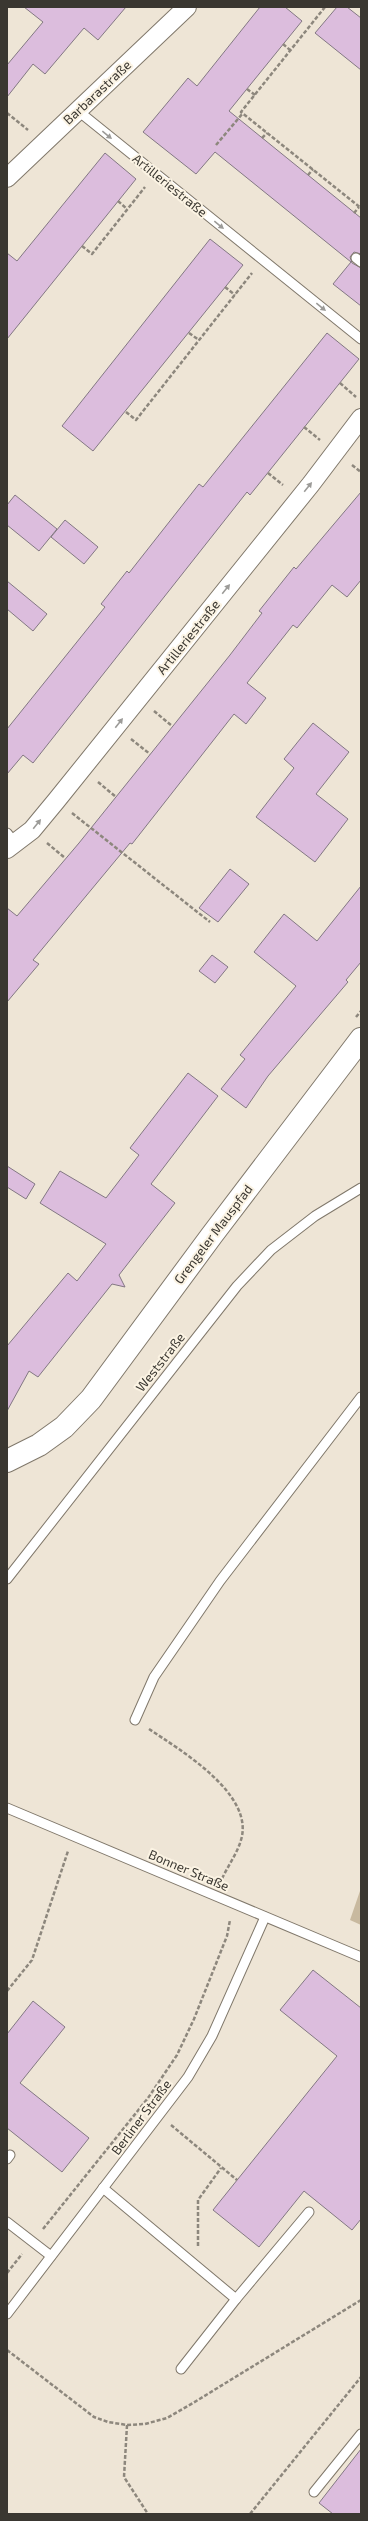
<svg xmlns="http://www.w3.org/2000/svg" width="368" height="2521" font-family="'Exo 2',sans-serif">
  <rect width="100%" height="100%" fill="#eee5d6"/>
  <!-- green -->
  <path fill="#c8b99f" d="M361,1888V1925L350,1920Z"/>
  <!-- building -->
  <g fill="#dcbddd" stroke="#837883">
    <path d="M24,7H126L98,40L84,28L45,74L33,64L7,97V65L43,22Z"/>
    <path d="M260,7H285L302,21L229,111L361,218V254L354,252L350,257L352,263L361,268V306L333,284L351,262L215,152L196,174L143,132L188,78L197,86Z"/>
    <path d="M337,7H347L361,18V70L315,33Z"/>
    <path d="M105,153L136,179L7,339V253L17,261Z"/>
    <path d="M210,239L243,265L93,451L62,426Z"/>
    <path d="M327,333L359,359L250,495L247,492L33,763L23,755L7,774V729L105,607L101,604L127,571L129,573L199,484L203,487Z"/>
    <path d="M361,492V580L347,597L332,585L297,628L293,625L247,683L266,698L246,724L234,714L132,844L130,843L33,960L39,964L7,1002V908L17,916L79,843L230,655L262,613L259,611L294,567L296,569Z"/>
    <path d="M15,495L57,529L39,551L7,525V505Z"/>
    <path d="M65,520L98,547L84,564L51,537Z"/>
    <path d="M7,581L47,614L33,631L7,609Z"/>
    <path d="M313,723L349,752L316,794L348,819L315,862L256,817L294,768L284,759Z"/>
    <path d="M230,869L249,884L218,922L199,908Z"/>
    <path d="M361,886V962L346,980L348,982L268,1076L246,1108L221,1089L245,1059L240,1055L296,986L254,952L284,914L317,941Z"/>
    <path d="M212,955L228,967L215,983L199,971Z"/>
    <path d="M188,1073L218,1096L151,1184L175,1203L119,1275L125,1287L112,1284L38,1377L29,1371L7,1411V1346L68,1273L77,1281L106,1244L40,1203L60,1171L106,1198L139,1155L130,1148Z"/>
    <path d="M7,1166L35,1184L26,1199L7,1187Z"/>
    <path d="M313,1970L361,2008V2219L352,2230L304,2191L259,2247L213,2210L337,2056L280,2010Z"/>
    <path d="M33,2001L65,2027L20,2083L89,2138L62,2172L7,2128V2034Z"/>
    <path d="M361,2449V2514H333L319,2503Z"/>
  </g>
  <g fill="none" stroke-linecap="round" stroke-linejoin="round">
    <defs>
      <g id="lane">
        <path d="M77,110L361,339"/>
        <path d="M356,258L361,262"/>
        <path d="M7,833L15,843"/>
        <path d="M7,1579L237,1286L271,1250L315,1216L361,1188"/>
        <path d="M135,1720L154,1677L220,1581L361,1397"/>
        <path d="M7,1808L361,1957"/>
        <path d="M7,2159L10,2155"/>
        <path d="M103,2188L236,2299L309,2212"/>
        <path d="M7,2222L51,2256"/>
        <path d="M7,2314L188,2077L212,2036L265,1917"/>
        <path d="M181,2369L236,2299"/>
        <path d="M314,2492L361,2434"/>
      </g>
      <g id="street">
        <path d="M7,178L187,7"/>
        <path d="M7,849L32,830L56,801L311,484L361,418"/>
      </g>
      <path id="secondary" d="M7,1461L39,1445L64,1427L91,1399L212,1235L361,1039"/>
    </defs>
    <!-- lane casing -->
    <use href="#lane" stroke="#80786b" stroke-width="11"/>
    <!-- street casing -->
    <use href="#street" stroke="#80786b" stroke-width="20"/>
    <!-- secondary casing -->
    <use href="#secondary" stroke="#80786b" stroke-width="24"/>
    <!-- path -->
    <g stroke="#8d877d" stroke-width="2.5" stroke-dasharray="4 2" stroke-linecap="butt">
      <path d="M325,7L241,112L361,208"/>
      <path d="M283,44L290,50"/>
      <path d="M247,89L255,95"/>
      <path d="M7,113L28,130"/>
      <path d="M262,138L267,133"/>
      <path d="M216,145L243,113"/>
      <path d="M308,175L313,169"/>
      <path d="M118,201L127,209"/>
      <path d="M354,213L359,207"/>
      <path d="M82,246L92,254L145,187"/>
      <path d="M225,287L235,295"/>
      <path d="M189,333L199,340"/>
      <path d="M340,383L356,397"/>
      <path d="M126,412L136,420L252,273"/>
      <path d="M304,427L320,440"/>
      <path d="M352,465L361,472"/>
      <path d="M268,473L283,485"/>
      <path d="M154,711L172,726"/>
      <path d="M131,739L150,754"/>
      <path d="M98,782L116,797"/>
      <path d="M72,813L210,922"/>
      <path d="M47,843L65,858"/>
      <path d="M356,1017L361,1011"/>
      <path d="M149,1729C180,1750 255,1794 241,1840C237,1854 227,1867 221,1881"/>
      <path d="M7,1991L32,1960L68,1851"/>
      <path d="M171,2125L237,2180"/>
      <path d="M43,2229L148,2098L177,2055L194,2019L227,1936L230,1920"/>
      <path d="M198,2246V2200L221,2168"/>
      <path d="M7,2273L22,2254"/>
      <path d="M7,2350L94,2417L108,2422L127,2425L145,2424L167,2418L193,2403L361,2300"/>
      <path d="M127,2425L124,2477L148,2514"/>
      <path d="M250,2514L361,2377"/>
    </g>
    <!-- lane -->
    <use href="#lane" stroke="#fff" stroke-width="9"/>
    <!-- street -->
    <use href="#street" stroke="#fff" stroke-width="18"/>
    <!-- secondary -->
    <use href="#secondary" stroke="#fff" stroke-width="22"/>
  </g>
  <!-- one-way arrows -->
  <defs><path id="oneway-solid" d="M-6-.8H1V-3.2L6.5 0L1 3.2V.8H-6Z"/></defs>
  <g fill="#9c9b98">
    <use href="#oneway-solid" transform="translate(107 135) rotate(39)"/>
    <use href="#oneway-solid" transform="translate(219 225) rotate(39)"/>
    <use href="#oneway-solid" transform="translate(321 307) rotate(39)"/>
    <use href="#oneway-solid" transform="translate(308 487) rotate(-51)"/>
    <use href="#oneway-solid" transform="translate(226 589) rotate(-51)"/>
    <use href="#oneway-solid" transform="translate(119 723) rotate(-52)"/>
    <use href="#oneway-solid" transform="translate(37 824) rotate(-51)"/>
  </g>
  <g text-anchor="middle" stroke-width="4" stroke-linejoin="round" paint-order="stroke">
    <!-- street labels -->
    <g font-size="13" fill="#3a3731" stroke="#fbf3e3">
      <text transform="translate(97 92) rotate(-43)" y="5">Barbarastraße</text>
      <text transform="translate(170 185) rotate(39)" y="5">Artilleriestraße</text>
      <text transform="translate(188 637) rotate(-51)" y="5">Artilleriestraße</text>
      <text transform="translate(213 1234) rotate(-53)" y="5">Grengeler Mauspfad</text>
      <text transform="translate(160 1362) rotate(-52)" y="5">Weststraße</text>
      <text transform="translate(189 1870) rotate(23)" y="5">Bonner Straße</text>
      <text transform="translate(141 2117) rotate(-53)" y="5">Berliner Straße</text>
    </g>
  </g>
  <!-- border -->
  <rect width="368" height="2521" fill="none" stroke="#3a3731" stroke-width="16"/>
</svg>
